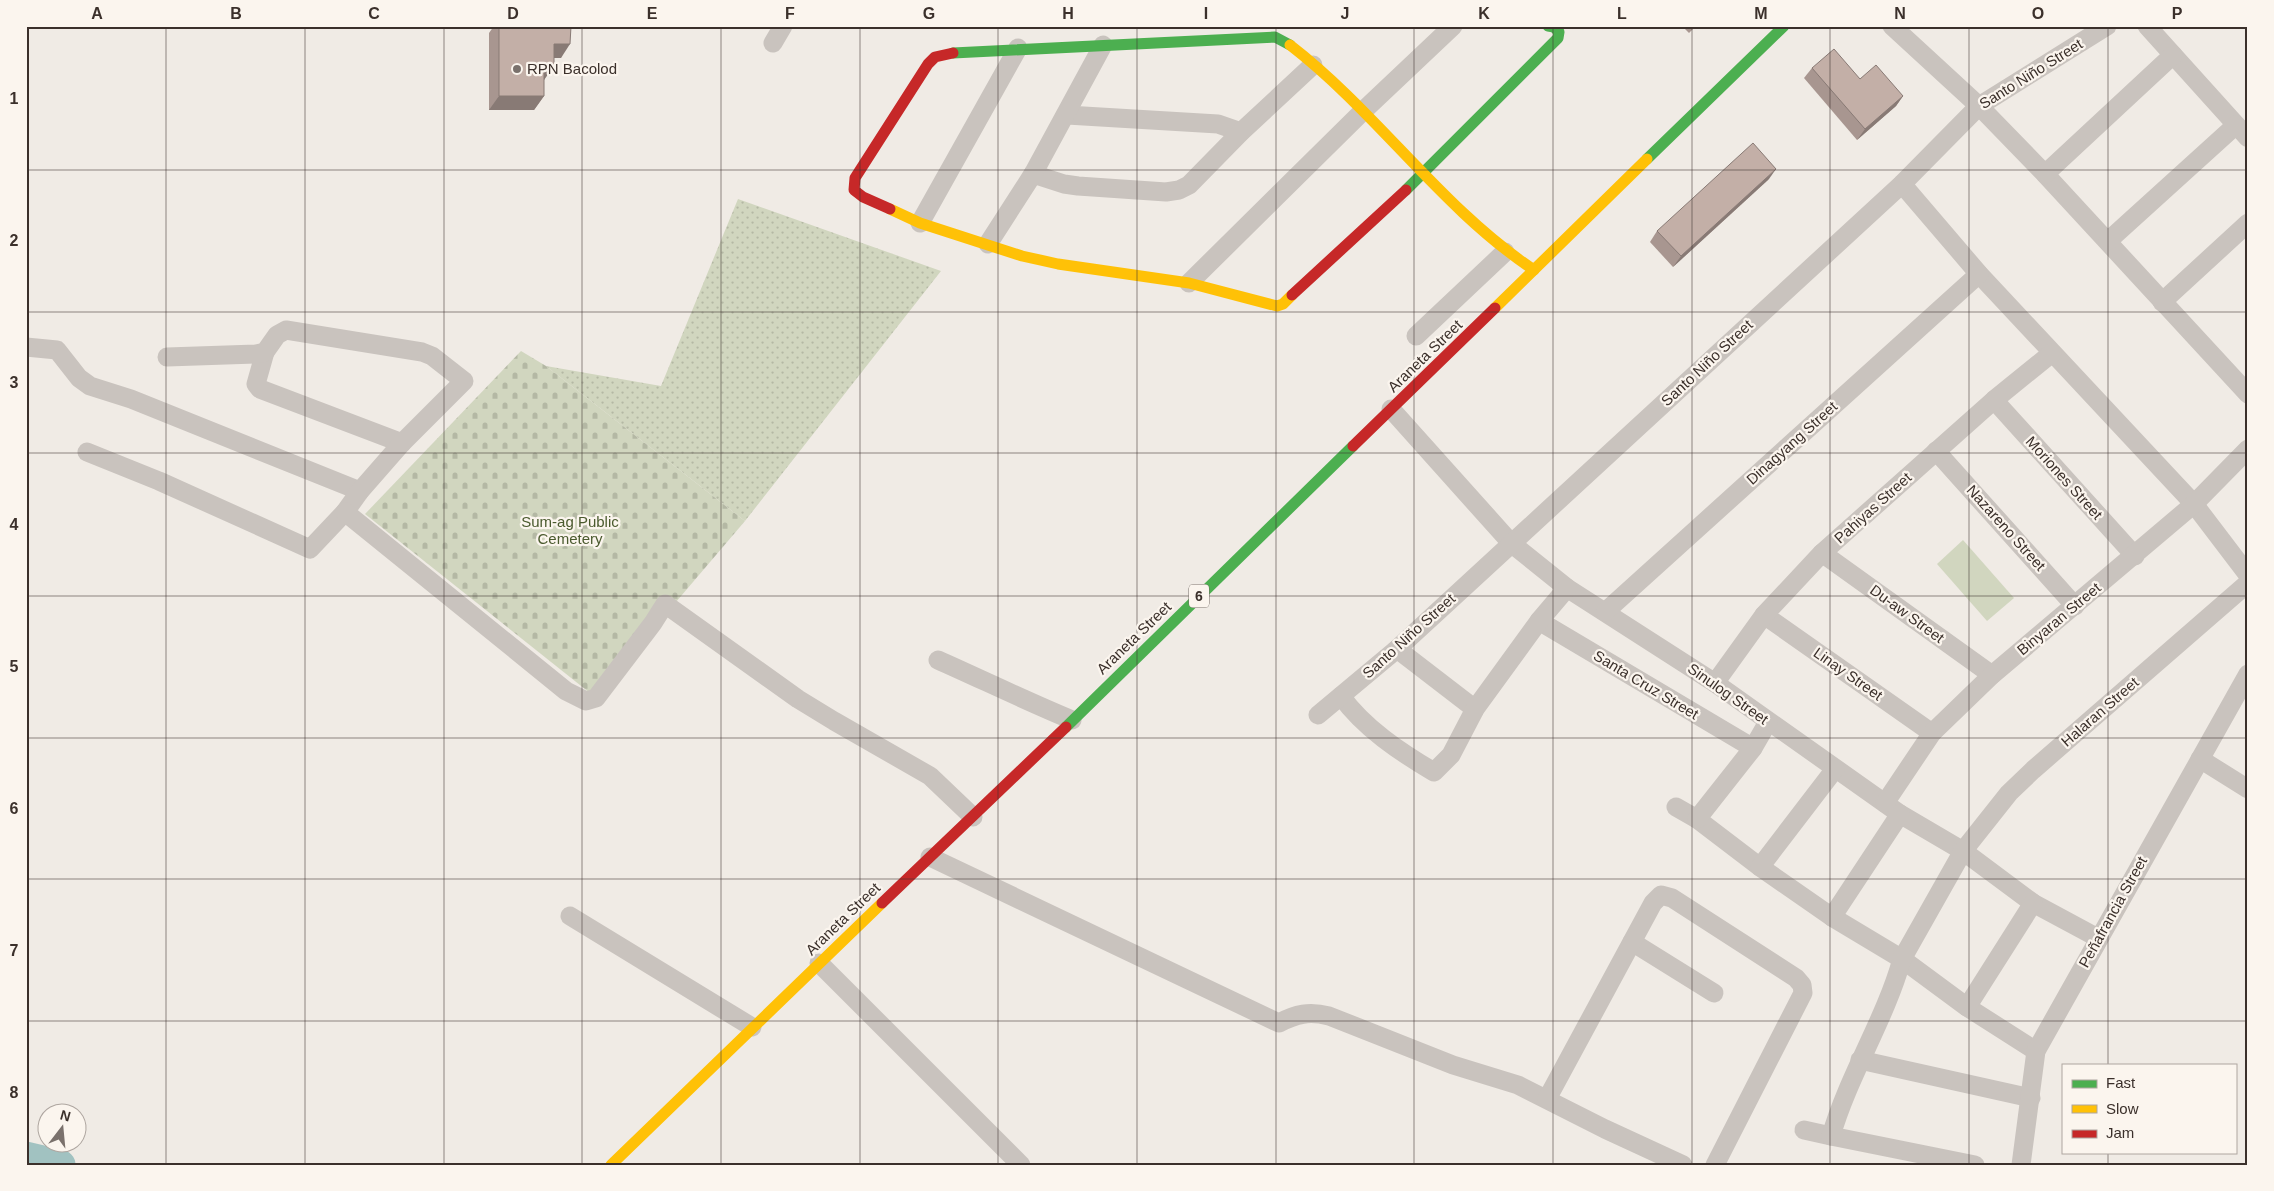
<svg xmlns="http://www.w3.org/2000/svg" width="2274" height="1191" font-family="Arial,sans-serif">
  <defs>
    <pattern id="grass-dots" width="8" height="8" patternUnits="userSpaceOnUse" patternTransform="scale(1.25)"><rect width="8" height="8" fill="#d1d6bf"/><path d="M2 2h.1M6 6h.1" fill="none" stroke="#b4b8a4" stroke-width="1.8" stroke-linecap="round"/></pattern>
    <pattern id="cemetery-stones" width="16" height="16" patternUnits="userSpaceOnUse" patternTransform="scale(1.25)"><rect width="16" height="16" fill="#d1d6bf"/><path d="M2 7V4a2 2 0 0 1 4 0v3zM10 15v-3a2 2 0 0 1 4 0v3z" fill="#b4b8a4"/></pattern>
  </defs>
  <rect width="100%" height="100%" fill="#f0ebe5"/>
  <!-- grass -->
  <path fill="url(#grass-dots)" d="M738,199L941,271L745,521L546,366L661,386Z"/>
  <!-- cemetery -->
  <path fill="url(#cemetery-stones)" d="M521,351L546,366L745,521L595,697L365,514Z"/>
  <!-- pitch -->
  <path fill="#d1d6bf" d="M1963,540L2014,598L1987,621L1937,564Z"/>
  <g fill="none" stroke-linecap="round" stroke-linejoin="round">
    <!-- river -->
    <path stroke="#a1c2c1" stroke-width="31" d="M26,1157L60,1165"/>
    <!-- street -->
    <g stroke="#c9c3be" stroke-width="19">
      <path d="M1892,26L1979,106L2045,174L2248,394"/>
      <path d="M2147,26L2248,138"/>
      <path d="M773,43L783,26"/>
      <path d="M1067,115L1218,124L1241,132"/>
      <path d="M1033,174L1064,184L1078,186L1166,192L1179,190L1189,185L1241,132L1313,65"/>
      <path d="M2045,174L2173,55"/>
      <path d="M1902,184L1979,274L2194,504L2248,575"/>
      <path d="M920,223L1018,48"/>
      <path d="M2108,241L2236,125"/>
      <path d="M988,244L1033,174L1103,45"/>
      <path d="M1189,283L1362,112L1453,26"/>
      <path d="M2162,302L2248,223"/>
      <path d="M1416,336L1505,252"/>
      <path d="M26,347L57,350L79,378L90,386L131,399L360,491"/>
      <path d="M265,352L256,384L260,389L402,443"/>
      <path d="M1994,400L2135,556"/>
      <path d="M1391,409L1511,543L1567,588L1715,683L1900,814L1963,851L2033,903L2098,938"/>
      <path d="M1936,451L2075,606"/>
      <path d="M87,452L159,481L310,549L345,512L360,491L402,443L464,381L432,356L422,352L286,330L277,335L265,352L256,354L167,357"/>
      <path d="M345,512L566,691L586,701L596,698L653,623L665,604L798,699L834,721L930,776L973,817"/>
      <path d="M1822,553L1992,675"/>
      <path d="M1605,612L1979,274"/>
      <path d="M1764,615L1932,733"/>
      <path d="M1539,621L1753,748"/>
      <path d="M1397,649L1475,709"/>
      <path d="M938,660C983,680 1026,701 1072,720"/>
      <path d="M1715,683L1764,615L1822,553L1994,400L2052,353"/>
      <path d="M1341,696C1364,728 1400,752 1434,772L1451,755L1475,709L1539,621L1567,588"/>
      <path d="M1318,715L1397,649L1902,184L1979,106L2107,26"/>
      <path d="M2200,759L2248,789"/>
      <path d="M1885,803L1932,733L1992,675L2194,504L2248,449"/>
      <path d="M1676,807L1697,819L1760,867L1832,917L1902,959L1967,1007L2036,1051"/>
      <path d="M1697,819L1753,748L1768,722"/>
      <path d="M930,857L1279,1023C1296,1014 1309,1011 1329,1016L1453,1065L1518,1085L1605,1129L1683,1165"/>
      <path d="M1760,867L1835,769"/>
      <path d="M570,916L752,1027"/>
      <path d="M1832,917L1900,814"/>
      <path d="M1632,942L1714,993"/>
      <path d="M819,963L1021,1165"/>
      <path d="M1967,1007L2033,903"/>
      <path d="M1860,1060L2031,1098"/>
      <path d="M1547,1099L1653,903L1661,895L1672,898L1796,978L1802,985L1803,993L1715,1165"/>
      <path d="M1804,1130L1831,1136"/>
      <path d="M1975,1165L1831,1136C1849,1074 1885,1020 1902,959L1963,851L2009,793L2033,770L2248,583"/>
      <path d="M2021,1165L2036,1051L2248,674"/>
    </g>
    <!-- fast -->
    <g stroke="#4caf50" stroke-width="11">
      <path d="M953,53L1275,37L1290,45"/>
      <path d="M1647,159L1784,26"/>
      <path d="M1406,190L1558,38L1559,32L1554,27L1548,26"/>
      <path d="M1066,727L1353,446"/>
    </g>
    <!-- slow -->
    <g stroke="#ffc107" stroke-width="11">
      <path d="M1290,45C1378,113 1441,208 1534,270"/>
      <path d="M890,209L920,223L1022,256L1058,264L1189,283L1277,306L1283,304L1292,295"/>
      <path d="M1495,308L1647,159"/>
      <path d="M611,1165L882,903"/>
    </g>
    <!-- jam -->
    <g stroke="#c62828" stroke-width="11">
      <path d="M890,209L863,197L854,190L855,178L928,64L935,57L953,53"/>
      <path d="M1292,295L1406,190"/>
      <path d="M1353,446L1495,308"/>
      <path d="M882,903L1066,727"/>
    </g>
  </g>
  <!-- wall -->
  <g fill="#a89690">
    <path d="M494,26H571L561,58H554L544,80V96L534,110H489V33Z"/>
    <path d="M1682,26H1696L1689,33Z"/>
    <path d="M1812,68L1860,79L1903,96L1896,106L1857,140L1804,78Z"/>
    <path d="M1769,179L1673,267L1650,242L1657,231Z"/>
  </g>
  <!-- shaded-wall -->
  <g fill="#887a75">
    <path d="M554,44H570L561,58H544Z"/>
    <path d="M544,66H554L544,80Z"/>
    <path d="M499,96H544L534,110H489Z"/>
    <path d="M1903,96L1896,106L1857,140L1865,129Z"/>
    <path d="M1776,169L1769,179L1673,267L1681,256Z"/>
  </g>
  <!-- building -->
  <g fill="#c3afa7" stroke="#887a75">
    <path d="M499,26H571L570,44H554V66H544V96H499Z"/>
    <path d="M1834,49L1860,79L1876,65L1903,96L1865,129L1812,68Z"/>
    <path d="M1753,143L1776,169L1681,256L1657,231Z"/>
  </g>
  <!-- grid -->
  <path fill="none" stroke="#3b302b" stroke-width="1" stroke-opacity="0.55" d="M166,26V1165M305,26V1165M444,26V1165M582,26V1165M721,26V1165M860,26V1165M998,26V1165M1137,26V1165M1276,26V1165M1414,26V1165M1553,26V1165M1692,26V1165M1830,26V1165M1969,26V1165M2108,26V1065M26,170H2248M26,312H2248M26,453H2248M26,596H2248M26,738H2248M26,879H2248M26,1021H2248M2108,1152V1165"/>
  <!-- markers -->
  <circle fill="#7a716c" stroke="#fbf5ee" stroke-width="2" cx="517" cy="69" r="5"/>
  <g text-anchor="middle" stroke-width="4.5" stroke-linejoin="round" paint-order="stroke">
    <!-- shield labels -->
    <rect fill="#fbf5ee" stroke="#756b66" stroke-width="1" x="1189" y="584.5" width="20" height="23" rx="4"/>
    <g font-size="14" font-weight="bold" fill="#3b302b">
      <text x="1199" y="601">6</text>
    </g>
    <!-- poi labels -->
    <g font-size="15" fill="#3b302b" stroke="#fbf5ee" text-anchor="start">
      <text x="527" y="74">RPN Bacolod</text>
    </g>
    <!-- street labels -->
    <g font-size="15" fill="#3b302b" stroke="#fbf5ee">
      <text transform="translate(2031 74) rotate(-32)" y="5">Santo Niño Street</text>
      <text transform="translate(1425 356) rotate(-44)" y="5">Araneta Street</text>
      <text transform="translate(1707 363) rotate(-43)" y="5">Santo Niño Street</text>
      <text transform="translate(1792 443) rotate(-42)" y="5">Dinagyang Street</text>
      <text transform="translate(2064 478) rotate(48)" y="5">Moriones Street</text>
      <text transform="translate(1873 508) rotate(-42)" y="5">Pahiyas Street</text>
      <text transform="translate(2006 528) rotate(48)" y="5">Nazareno Street</text>
      <text transform="translate(1907 614) rotate(36)" y="5">Du-aw Street</text>
      <text transform="translate(2059 619) rotate(-40)" y="5">Binyaran Street</text>
      <text transform="translate(1409 636) rotate(-42)" y="5">Santo Niño Street</text>
      <text transform="translate(1134 638) rotate(-44)" y="5">Araneta Street</text>
      <text transform="translate(1848 674) rotate(35)" y="5">Linay Street</text>
      <text transform="translate(1646 685) rotate(31)" y="5">Santa Cruz Street</text>
      <text transform="translate(1728 694) rotate(35)" y="5">Sinulog Street</text>
      <text transform="translate(2100 712) rotate(-41)" y="5">Halaran Street</text>
      <text transform="translate(2113 912) rotate(-61)" y="5">Peñafrancia Street</text>
      <text transform="translate(843 919) rotate(-44)" y="5">Araneta Street</text>
    </g>
    <!-- park labels -->
    <g font-size="15" fill="#4a5a2e" stroke="#fbf5ee">
      <text x="570" y="527">Sum-ag Public<tspan x="570" dy="17">Cemetery</tspan></text>
    </g>
  </g>
  <!-- border -->
  <rect width="2274" height="1191" fill="none" stroke="#fbf5ee" stroke-width="55"/>
  <!-- legend -->
  <rect x="2062" y="1064" width="175" height="90" fill="#fbf5ee" stroke="#aea6a0"/>
  <rect x="2072" y="1080" width="25" height="8" fill="#4caf50" stroke="#aea6a0"/>
  <text x="2106" y="1088" font-size="15" fill="#3b302b">Fast</text>
  <rect x="2072" y="1105" width="25" height="8" fill="#ffc107" stroke="#aea6a0"/>
  <text x="2106" y="1114" font-size="15" fill="#3b302b">Slow</text>
  <rect x="2072" y="1130" width="25" height="8" fill="#c62828" stroke="#aea6a0"/>
  <text x="2106" y="1138" font-size="15" fill="#3b302b">Jam</text>
  <!-- north arrow -->
  <g transform="translate(62 1128) rotate(16)"><circle r="24" fill="#fbf5ee" stroke="#aea6a0"/>
  <path d="M0-4L9 19L0 12L-9 19Z" fill="#7a716c"/>
  <text y="-8" font-size="14" font-weight="bold" text-anchor="middle" fill="#3b302b">N</text>
  </g>
  <rect x="28" y="28" width="2218" height="1136" fill="none" stroke="#3b302b" stroke-width="2"/>
  <g font-size="16" text-anchor="middle" font-weight="bold" fill="#3b302b">
    <text x="97" y="19">A</text>
    <text x="236" y="19">B</text>
    <text x="374" y="19">C</text>
    <text x="513" y="19">D</text>
    <text x="652" y="19">E</text>
    <text x="790" y="19">F</text>
    <text x="929" y="19">G</text>
    <text x="1068" y="19">H</text>
    <text x="1206" y="19">I</text>
    <text x="1345" y="19">J</text>
    <text x="1484" y="19">K</text>
    <text x="1622" y="19">L</text>
    <text x="1761" y="19">M</text>
    <text x="1900" y="19">N</text>
    <text x="2038" y="19">O</text>
    <text x="2177" y="19">P</text>
    <text x="14" y="104">1</text>
    <text x="14" y="246">2</text>
    <text x="14" y="388">3</text>
    <text x="14" y="530">4</text>
    <text x="14" y="672">5</text>
    <text x="14" y="814">6</text>
    <text x="14" y="956">7</text>
    <text x="14" y="1098">8</text>
  </g>
</svg>
